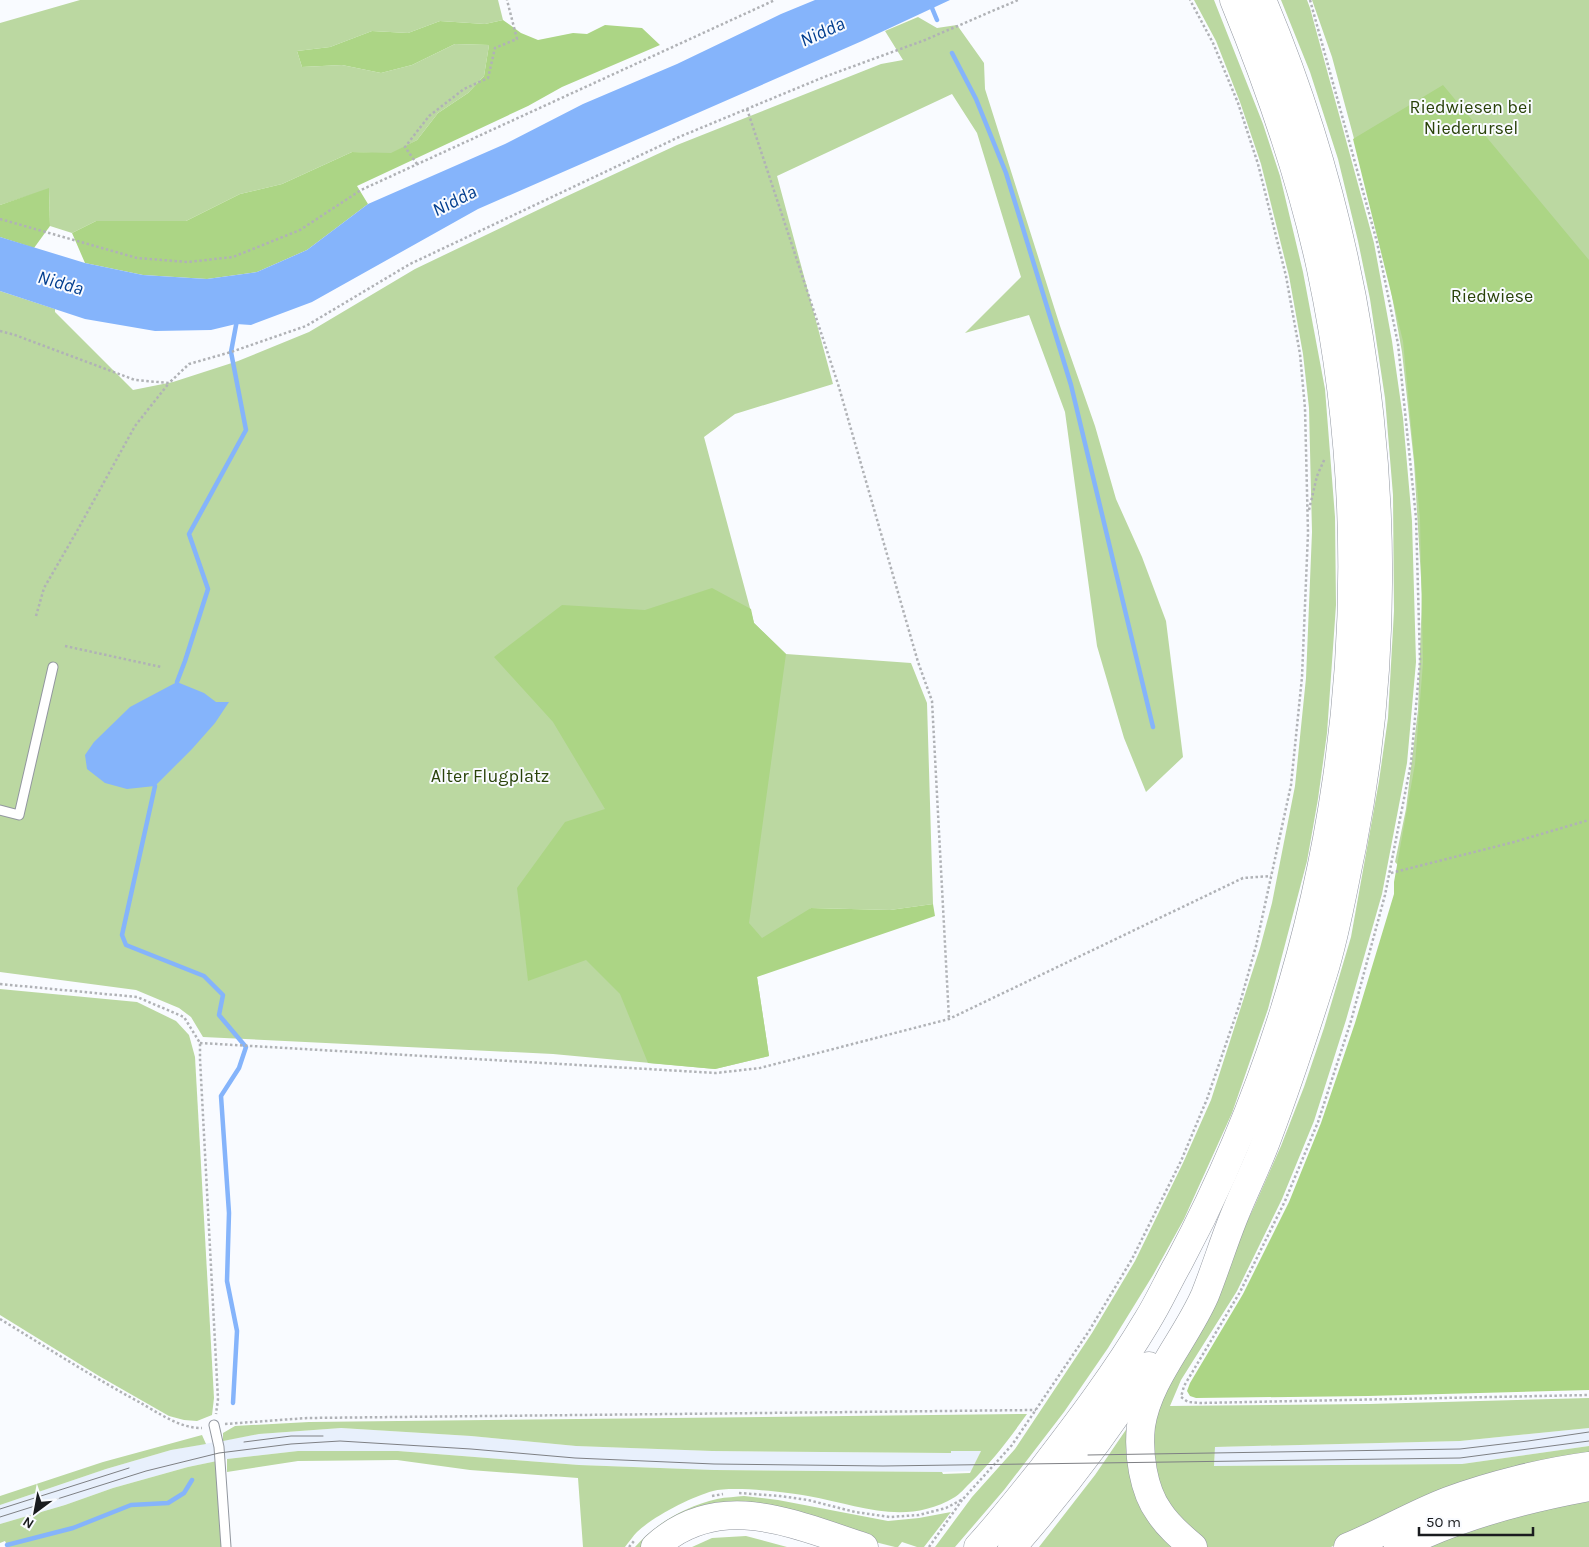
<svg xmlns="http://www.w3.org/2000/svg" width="1589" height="1547" font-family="Karla,sans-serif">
  <rect width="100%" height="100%" fill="#f9fbff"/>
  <!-- built -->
  <g fill="#e8f0fc">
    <path d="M341,1428L471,1436L576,1446L712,1451L948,1453L951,1451H981L971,1471L942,1472L714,1470L579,1465L398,1451H298L227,1459L188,1467L113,1488L65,1505L0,1524V1505L106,1469L171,1450L259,1434Z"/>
    <path d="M1589,1428V1446L1462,1464L1214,1466L1215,1447L1460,1441Z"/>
  </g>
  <!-- green -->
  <g fill="#bbd8a1">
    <path d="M80,0H498L503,20L485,24L440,21L408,33L372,31L330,47L297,51L302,67L342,65L381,73L412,65L455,44L489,45L484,76L468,93L438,113L417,140L391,154L352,152L282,184L240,194L186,221H96L72,233L50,226L49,189L0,205V23Z"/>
    <path d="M1194,0H1214L1263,124L1280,176L1303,272L1325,389L1335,517L1336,605L1327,733L1318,799L1307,861L1268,1009L1232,1113L1184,1219L1153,1275L1108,1348L1064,1412L1004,1490L955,1547H935L972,1497L1015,1449L1092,1333L1135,1261L1183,1163L1211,1100L1260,948L1272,903L1295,786L1306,678L1312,532L1309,408L1303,354L1289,276L1261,164L1240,102L1216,41Z"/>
    <path d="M1281,0H1307L1310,8L1374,243L1392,341L1403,418L1412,521L1416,662L1407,763L1382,894L1346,1020L1314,1121L1282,1199L1237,1291L1181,1380L1170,1406L1369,1404L1589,1398V1428L1460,1441L1215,1447L1214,1466L1462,1464L1589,1446V1457L1399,1513L1331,1547H1204L1199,1544L1151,1478L1153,1403L1227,1264L1254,1207L1281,1146L1304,1087L1324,1028L1351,937L1379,781L1388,718L1394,611L1393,495L1385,398L1370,299L1358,241L1338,159L1310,72Z"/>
    <path d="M1312,0H1589V832L1404,871L1395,862L1406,809L1418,710L1422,594L1414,462L1402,352L1383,246L1332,57Z"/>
    <path d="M918,17L937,28L957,25L984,63L985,89L1060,326L1095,426L1116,499L1142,557L1166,621L1183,757L1146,792L1124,738L1097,646L1065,412L1029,315L965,333L1021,277L977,133L952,94L777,176L833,384L735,414L704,437L754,623L786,654L911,663L927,703L933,904L890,910L811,908L757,977L769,1056L715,1069L553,1054L203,1037L191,1017L179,1008L136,990L0,972V291L55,309V312L133,390L173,382L238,361L309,332L415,269L565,197L677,145L881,64L903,60L885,31Z"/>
    <path d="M0,989L137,1002L176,1021L189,1035L195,1057L214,1398L212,1415L197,1421L184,1420L169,1416L99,1376L0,1315Z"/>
    <path d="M1027,1414C1009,1439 991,1463 969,1484C965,1488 960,1494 955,1497C905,1527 859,1505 808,1496C787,1492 733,1486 713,1491C691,1497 654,1516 637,1532C633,1536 629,1542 625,1547H583L578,1478L470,1470L397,1460L298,1461L227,1472V1459L298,1451H398L579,1465L714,1470L942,1472L943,1474L970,1473L981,1451H951V1453H948L712,1451L576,1446L471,1436L341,1428L259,1434L223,1441V1433L235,1426L309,1422Z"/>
    <path d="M1134,1418L1183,1547H1039L1095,1475Z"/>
    <path d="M202,1435L206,1444L171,1450L106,1469L0,1505V1496L103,1462Z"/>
    <path d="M217,1461L223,1547H8L5,1541L0,1543V1524L65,1505L113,1488L188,1467Z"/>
    <path d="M744,1496L778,1500L888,1521L919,1518L951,1512L924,1547H917L902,1542L898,1547H895L827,1530L773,1513L648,1547H635C656,1523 686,1506 717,1499C726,1497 736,1497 744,1496Z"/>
    <path d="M1589,1497V1547H1420L1445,1536Z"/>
    <path d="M746,1536L787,1547H692L712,1538Z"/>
  </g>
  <!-- forest -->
  <g fill="#acd585">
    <path d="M503,20L521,33L538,40L573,33L587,34L605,25L642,28L660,45L562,87L528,106L357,186L368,204L307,250L257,272L207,279L143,275L85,263L72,233L96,221H186L240,194L282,184L352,152L391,153L417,140L438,113L468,93L484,76L489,45L455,44L412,65L381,73L342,65L302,67L297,51L330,47L372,31L408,33L440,21L485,24Z"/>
    <path d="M1443,85L1589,260V1390L1368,1396L1196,1398L1190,1396L1187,1391L1190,1383L1243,1294L1289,1202L1321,1123L1355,1023L1394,894V882L1415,764L1423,663L1420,518L1403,341L1353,139Z"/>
    <path d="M49,188L50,226L34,248L0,237V205Z"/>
    <path d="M712,588L751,609L754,623L786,654L749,923L762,938L811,908L890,910L933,904L935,916L757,977L769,1056L715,1069L648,1063L620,994L586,960L528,981L517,888L565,822L605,809L553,722L494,657L562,605L645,610Z"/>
  </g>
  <!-- water -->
  <g fill="#85b4fb">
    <path d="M815,0H950L862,41L478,209L312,302L251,325L236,324L211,330L155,331L85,319L0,291V237L85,263L143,275L207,279L257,272L307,250L368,204L505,144L583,104L677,64L781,14Z"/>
    <path d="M177,682L204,693L216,702H229L215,723L192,749L155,786L127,789L105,783L87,769L85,755L94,742L130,707Z"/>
  </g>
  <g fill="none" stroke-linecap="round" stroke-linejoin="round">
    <!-- stream -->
    <g stroke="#85b4fb" stroke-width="4.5">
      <path d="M933,0L932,8L937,20"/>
      <path d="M952,53L976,99L1006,173L1071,385L1153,727"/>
      <path d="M177,682L185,661L208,589L189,534L246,430L231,352L237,320"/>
      <path d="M155,786L122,935L126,945L204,976L223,995L219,1015L246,1047L239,1068L221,1096L229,1213L227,1281L237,1331L233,1403"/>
      <path d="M7,1545L73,1528L131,1505L168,1503L184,1493L192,1480"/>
    </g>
    <defs>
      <g id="lane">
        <path d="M0,810L19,815L53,667"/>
        <path d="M214,1425L219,1447L226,1547"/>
      </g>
      <g id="highway">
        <path d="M655,1547C719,1489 793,1524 864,1547"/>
        <path d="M978,1547C1001,1522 1021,1496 1042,1470C1079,1422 1116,1373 1147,1321C1159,1302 1168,1281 1179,1262C1340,960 1392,604 1321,269C1301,176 1270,88 1234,0"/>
        <path d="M1012,1547C1062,1490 1108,1430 1149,1366"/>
        <path d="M1193,1547C1181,1537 1168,1526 1159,1512C1143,1490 1138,1453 1141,1426C1148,1379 1186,1339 1205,1295C1215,1270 1223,1244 1233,1219C1244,1191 1258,1164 1268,1136C1288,1083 1306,1028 1323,974C1336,933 1343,889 1352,847C1407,564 1374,265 1262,0"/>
        <path d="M1348,1547C1382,1533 1414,1514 1448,1501C1491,1485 1544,1472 1589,1466"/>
        <path d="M1398,1547C1457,1516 1524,1499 1589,1487"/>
      </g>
    </defs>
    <!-- lane casing -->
    <use href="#lane" stroke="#92979f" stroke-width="11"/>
    <!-- highway casing -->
    <use href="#highway" stroke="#92979f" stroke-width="29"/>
    <!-- path -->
    <g stroke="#b0b2b6" stroke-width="2.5" stroke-dasharray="2.5 2.5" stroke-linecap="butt">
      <path d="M1310,0L1377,242L1398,344L1416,518L1420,661L1411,763L1385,895L1351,1021L1318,1122L1285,1201L1240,1292L1184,1386L1181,1397L1188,1402L1200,1403L1589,1395"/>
      <path d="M747,109L838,384L918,662L932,701L949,1019"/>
      <path d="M417,164L405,147L429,116L464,89L488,78L495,48L517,39L507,0"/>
      <path d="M0,219L137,258L188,262L233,257L300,230L361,190L775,0"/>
      <path d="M0,331L15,335L135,380L169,383L189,364L231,352L306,326L410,264L679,137L824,77L925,40L1018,0"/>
      <path d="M1309,510L1317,476L1325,458"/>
      <path d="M36,616L44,588L77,531L135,426L169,383"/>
      <path d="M65,646L161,667"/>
      <path d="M1391,873L1514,842L1589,820"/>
      <path d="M0,984L137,997L184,1017L200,1043V1059L218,1399L216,1414"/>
      <path d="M200,1043L716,1073L760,1068L949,1019L1243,878L1271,876"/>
      <path d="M0,1319C46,1347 91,1376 139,1402C157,1412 181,1429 202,1428"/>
      <path d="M225,1424L307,1418L1036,1410"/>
      <path d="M739,1493L780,1496L808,1500L855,1512L890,1517L919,1515L946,1508L963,1499L1012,1445L1089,1331L1132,1259L1181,1161L1207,1099L1240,1003L1256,946L1291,785L1302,677L1308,533L1305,408L1300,354L1286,276L1258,164L1238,103L1213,43L1190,0"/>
      <path d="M712,1496L723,1494"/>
      <path d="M629,1547L634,1541"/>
      <path d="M929,1547L962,1500"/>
    </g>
    <!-- lane -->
    <use href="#lane" stroke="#fff" stroke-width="9"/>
    <!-- highway -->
    <use href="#highway" stroke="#fff" stroke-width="28"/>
    <!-- tram -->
    <g stroke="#7e8084" stroke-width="1">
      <path d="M244,1442L291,1436H323"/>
      <path d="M1088,1455L1460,1449L1528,1441L1589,1432"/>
      <path d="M0,1509L129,1468"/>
      <path d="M0,1517L146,1471L219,1453L291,1444L340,1441L471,1449L575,1458L714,1464L883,1466L1460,1458L1589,1441"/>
    </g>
  </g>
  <g text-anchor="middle" stroke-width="4" stroke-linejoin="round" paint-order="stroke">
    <!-- park labels -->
    <g font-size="18" fill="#294209" stroke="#f9fbff">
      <text x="1471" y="113">Riedwiesen bei<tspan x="1471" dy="21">Niederursel</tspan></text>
      <text x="1492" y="302">Riedwiese</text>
      <text x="490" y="782">Alter Flugplatz</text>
    </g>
    <!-- water labels -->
    <g font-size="19" font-style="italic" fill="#023e8f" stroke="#f9fbff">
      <text transform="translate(822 31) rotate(-24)" y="7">Nidda</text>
      <text transform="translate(454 200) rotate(-27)" y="7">Nidda</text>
      <text transform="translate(61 282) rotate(16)" y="7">Nidda</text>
    </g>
  </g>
  <!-- north arrow -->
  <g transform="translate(35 1512) rotate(212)" stroke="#f9fbff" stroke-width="4" paint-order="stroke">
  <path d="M0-4L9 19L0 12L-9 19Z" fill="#1a1c1f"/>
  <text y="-8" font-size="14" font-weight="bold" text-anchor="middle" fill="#1a1c1f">N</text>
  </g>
  <!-- scale -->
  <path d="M1419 1527v8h114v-8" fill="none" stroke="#1a1c1f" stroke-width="2.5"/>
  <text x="1426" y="1527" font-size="15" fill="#1a1c1f" stroke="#f9fbff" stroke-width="4" paint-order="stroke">50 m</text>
</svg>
